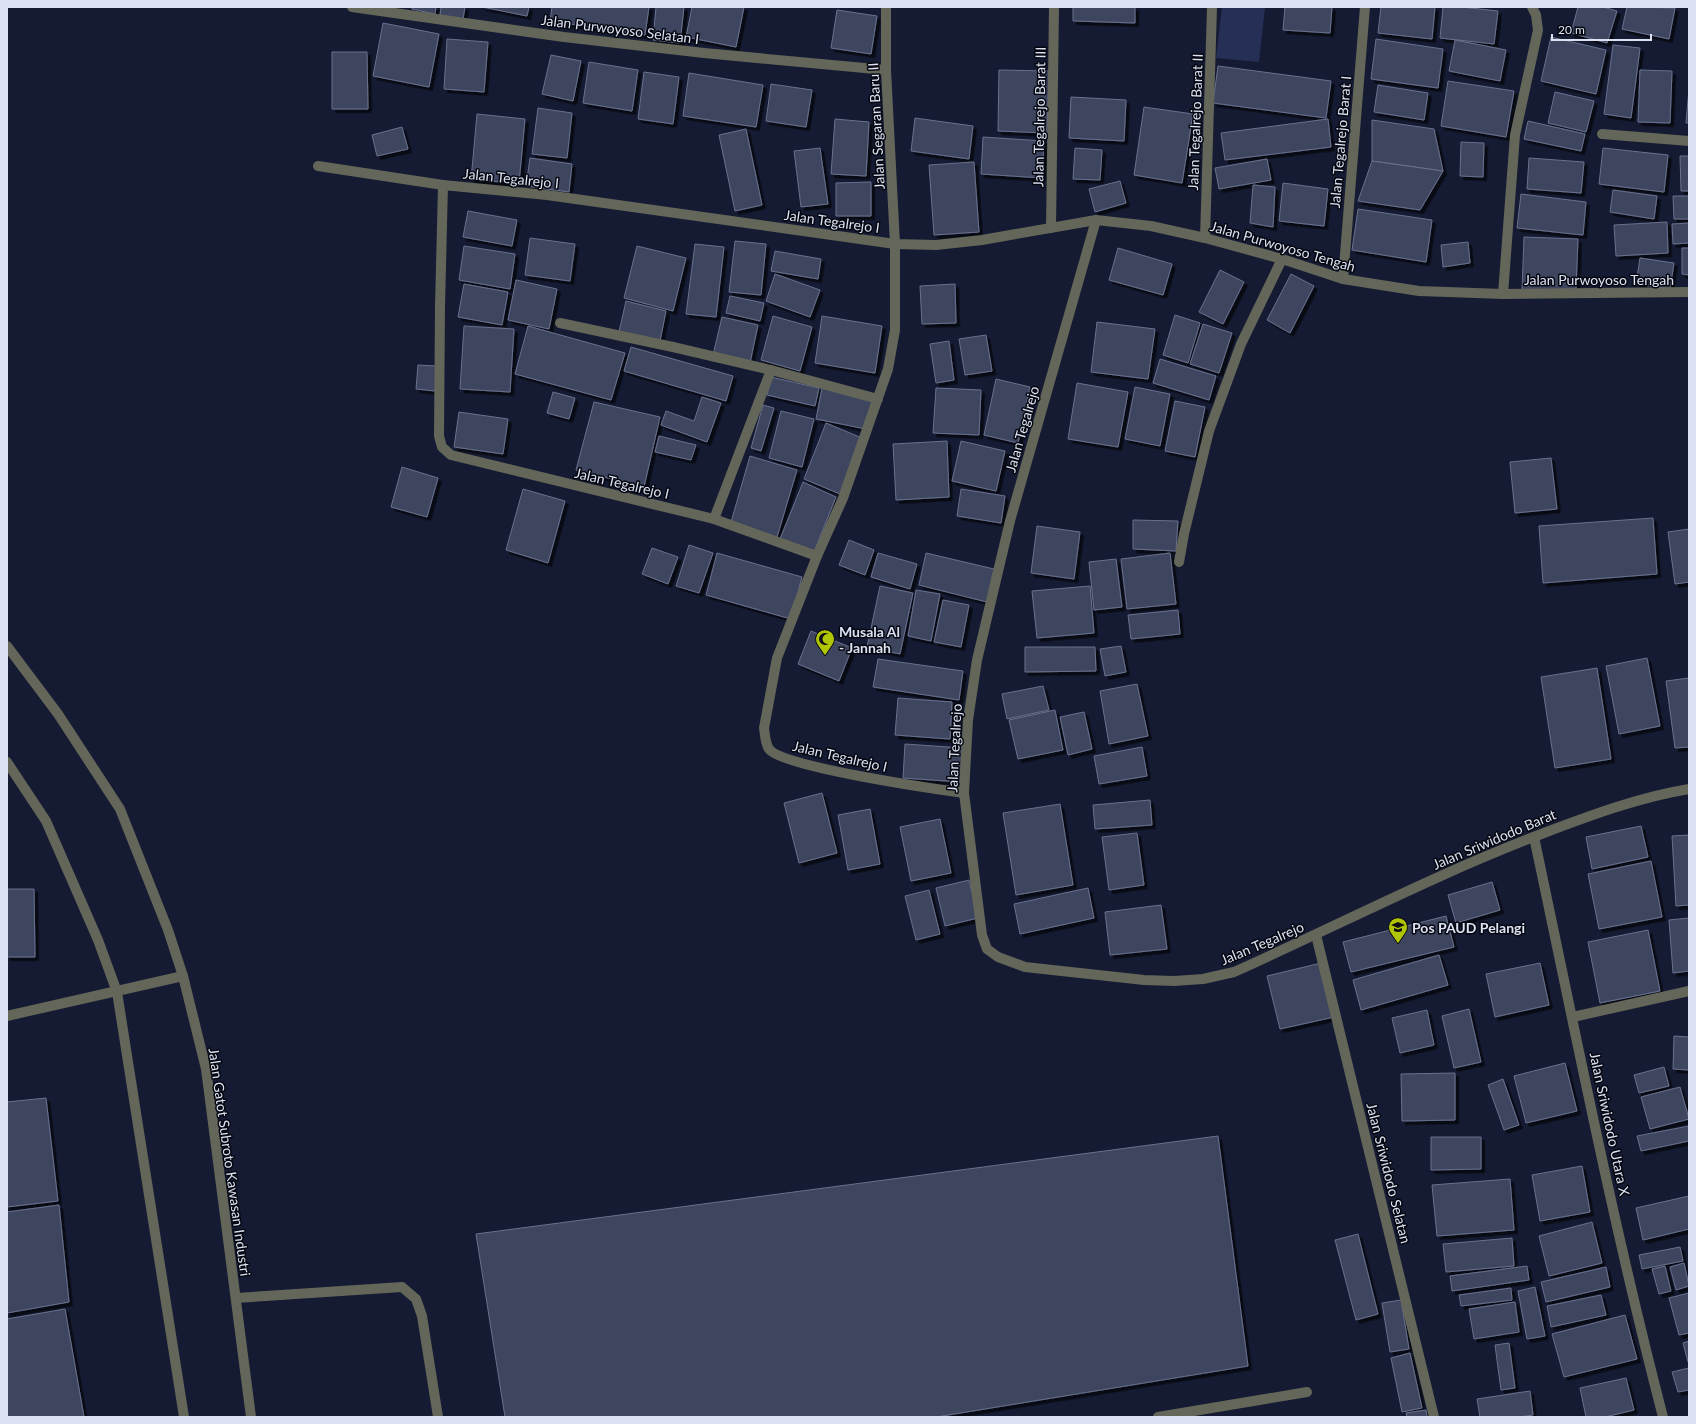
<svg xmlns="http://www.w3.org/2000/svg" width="1696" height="1424" font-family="Lato,sans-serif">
<defs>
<filter id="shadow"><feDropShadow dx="3.5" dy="3.5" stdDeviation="0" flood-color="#0009"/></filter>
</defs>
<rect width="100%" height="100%" fill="#151b32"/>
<path fill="#262f56" d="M1222 7H1265L1259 62 1216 58Z"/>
<g fill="#3e455f" stroke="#69718e" filter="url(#shadow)">
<path d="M412 7H436L435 14 412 9Z"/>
<path d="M441 7H465L463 19 440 15Z"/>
<path d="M482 7H529L527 16Z"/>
<path d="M552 7H649L645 35 550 21Z"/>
<path d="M656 7H684L680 43 653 40Z"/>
<path d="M692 7H744L736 47 686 37Z"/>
<path d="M1073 7H1135V23L1073 21Z"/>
<path d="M1285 7H1332L1330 33 1283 30Z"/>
<path d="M1381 7H1435L1432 39 1378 33Z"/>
<path d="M1443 7H1461L1498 11 1494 44 1440 38Z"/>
<path d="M1578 7H1603L1617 11 1607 43 1571 33Z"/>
<path d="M1627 7 1675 8 1669 39 1622 29Z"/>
<path d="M837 10 877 16 871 54 831 48Z"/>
<path d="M383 23 439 34 429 87 373 76Z"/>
<path d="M1551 37 1606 50 1596 94 1541 81Z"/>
<path d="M447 39 488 42 484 92 444 89Z"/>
<path d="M1376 39 1443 49 1438 88 1371 79Z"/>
<path d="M1455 40 1506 50 1500 81 1449 71Z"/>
<path d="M1613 45 1640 48 1631 118 1604 114Z"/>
<path d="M332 52H367L368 109H332Z"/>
<path d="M551 55 581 61 573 101 542 94Z"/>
<path d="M589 62 638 70 632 111 583 103Z"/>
<path d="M1218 66 1331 81 1326 118 1213 103Z"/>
<path d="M999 70 1049 71 1047 133 998 131Z"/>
<path d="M1640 70 1672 71 1670 123 1638 122Z"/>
<path d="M644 72 679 77 673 124 638 119Z"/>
<path d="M689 73 763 85 756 127 683 116Z"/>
<path d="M1448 81 1514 91 1506 137 1441 126Z"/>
<path d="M771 84 812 90 806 127 766 121Z"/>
<path d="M1378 85 1428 93 1424 120 1374 112Z"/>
<path d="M1689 89V123H1686Z"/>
<path d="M1555 92 1594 101 1586 132 1548 123Z"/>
<path d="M1071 97 1126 100 1124 141 1069 138Z"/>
<path d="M1144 107 1193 114 1182 183 1134 175Z"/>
<path d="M538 108 572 113 567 158 532 154Z"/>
<path d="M477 114 525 119 519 183 471 180Z"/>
<path d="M915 118 973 126 969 159 911 151Z"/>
<path d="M835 119 869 122 866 176 831 174Z"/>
<path d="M1328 119 1331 147 1225 160 1221 133Z"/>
<path d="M1372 120 1434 129 1443 171 1372 161Z"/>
<path d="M1528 121 1585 134 1581 151 1524 139Z"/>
<path d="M402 127 408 149 377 156 372 135Z"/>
<path d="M746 129 762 205 735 211 719 135Z"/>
<path d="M983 137 1044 141 1042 178 981 174Z"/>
<path d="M1461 142 1484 143 1483 177 1460 176Z"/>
<path d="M820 148 828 204 801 207 794 151Z"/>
<path d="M1075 148 1102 150 1100 180 1073 179Z"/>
<path d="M1603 148 1668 155 1664 192 1599 184Z"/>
<path d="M1680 156H1689V191H1681Z"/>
<path d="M530 158 572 164 569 192 526 186Z"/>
<path d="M1529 158 1584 162 1581 193 1527 189Z"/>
<path d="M1267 159 1271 180 1219 189 1215 168Z"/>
<path d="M1372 161 1443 171 1420 210 1358 201Z"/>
<path d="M974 162 979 232 934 235 929 165Z"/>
<path d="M1120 181 1126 203 1095 212 1089 189Z"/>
<path d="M871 182V216H836V183Z"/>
<path d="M1283 183 1328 189 1324 226 1279 221Z"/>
<path d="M1253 185 1275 187 1273 227 1250 223Z"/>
<path d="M1613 190 1657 196 1654 219 1610 212Z"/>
<path d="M1521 194 1586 202 1583 235 1517 228Z"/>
<path d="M1673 196H1689V219H1674Z"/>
<path d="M1358 209 1432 220 1426 262 1352 250Z"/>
<path d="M468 211 517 220 512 246 463 237Z"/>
<path d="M1667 222 1668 253 1616 256 1614 225Z"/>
<path d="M1689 223V243L1673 244 1672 224Z"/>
<path d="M1524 237 1578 239 1576 289 1522 290Z"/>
<path d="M530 238 575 244 570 281 525 275Z"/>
<path d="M735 241 766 244 761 295 729 292Z"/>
<path d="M1468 242 1470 263 1443 267 1441 245Z"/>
<path d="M695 244 724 247 716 317 686 314Z"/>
<path d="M464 246 515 254 510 289 459 280Z"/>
<path d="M637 246 686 258 673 311 624 298Z"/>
<path d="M1118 248 1172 264 1163 295 1109 280Z"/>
<path d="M1682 248H1689V275L1682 274Z"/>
<path d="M775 251 821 259 818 279 771 271Z"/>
<path d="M1640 258 1674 263 1670 289 1636 284Z"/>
<path d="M1220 270 1244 282 1223 324 1199 312Z"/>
<path d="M775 274 820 290 810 317 766 301Z"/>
<path d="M1291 274 1314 286 1290 333 1267 320Z"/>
<path d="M516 280 557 289 549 329 508 320Z"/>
<path d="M464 284 508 292 502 325 458 317Z"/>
<path d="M955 284 956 323 922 324 920 286Z"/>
<path d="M730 296 764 303 760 321 726 313Z"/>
<path d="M626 301 666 311 660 341 619 332Z"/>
<path d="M1175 315 1200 323 1188 363 1163 355Z"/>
<path d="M773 316 812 327 800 371 761 360Z"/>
<path d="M822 316 882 326 875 373 815 363Z"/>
<path d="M722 317 758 325 750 363 713 355Z"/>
<path d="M1097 322 1155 329 1148 379 1091 372Z"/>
<path d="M1203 324 1232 333 1219 373 1190 364Z"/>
<path d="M464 326 514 329 510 392 460 389Z"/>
<path d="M528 326 625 353 611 400 515 374Z"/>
<path d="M986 335 992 371 965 375 959 339Z"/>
<path d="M949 341 954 380 936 383 930 344Z"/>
<path d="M631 347 733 376 726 401 624 371Z"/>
<path d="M1160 359 1216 376 1209 400 1153 383Z"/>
<path d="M418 365 437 366 435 391 416 389Z"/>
<path d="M771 377 819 388 815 406 767 395Z"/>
<path d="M996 379 1030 387 1018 443 984 435Z"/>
<path d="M1077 383 1128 392 1118 447 1068 439Z"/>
<path d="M1135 387 1170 394 1160 446 1125 439Z"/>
<path d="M822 388 874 398 866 429 816 419Z"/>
<path d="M936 388 981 390 979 435 933 433Z"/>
<path d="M553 392 575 398 569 419 547 413Z"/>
<path d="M702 397 721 403 707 442 661 425 666 411 694 421Z"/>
<path d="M1175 401 1205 407 1195 457 1165 451Z"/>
<path d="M594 402 660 417 644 487 576 470Z"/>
<path d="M763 405 774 408 761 451 751 448Z"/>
<path d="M781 411 814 419 802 467 769 458Z"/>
<path d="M459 412 508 419 503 454 454 447Z"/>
<path d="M826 423 862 438 840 494 804 479Z"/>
<path d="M659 436 696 445 691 460 655 452Z"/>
<path d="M947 441 949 497 896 500 893 444Z"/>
<path d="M961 441 1005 451 996 491 952 481Z"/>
<path d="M750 456 797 470 777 537 731 522Z"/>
<path d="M1551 458 1557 509 1515 513 1510 462Z"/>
<path d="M402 467 438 478 427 517 391 507Z"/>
<path d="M803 482 836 497 814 552 780 539Z"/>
<path d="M523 489 565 501 548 563 506 550Z"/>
<path d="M961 489 1005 496 1001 523 957 516Z"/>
<path d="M1653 518 1657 574 1543 583 1539 526Z"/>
<path d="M1133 520 1178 521 1176 551 1133 549Z"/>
<path d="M1037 526 1080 532 1074 579 1031 573Z"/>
<path d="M1689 529V582L1675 584 1668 532Z"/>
<path d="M849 540 874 550 865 575 839 565Z"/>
<path d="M689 545 713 553 699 593 676 586Z"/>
<path d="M652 548 678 557 668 584 642 574Z"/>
<path d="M717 553 802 577 791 619 706 595Z"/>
<path d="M878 553 917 564 910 589 871 577Z"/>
<path d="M926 553 994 569 987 602 919 585Z"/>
<path d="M1170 553 1176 604 1127 609 1121 559Z"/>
<path d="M1116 559 1122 607 1094 610 1089 562Z"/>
<path d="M880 586 913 593 900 654 867 647Z"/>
<path d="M1090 586 1094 633 1037 638 1032 591Z"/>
<path d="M916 590 940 594 931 641 908 636Z"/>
<path d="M943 600 969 605 961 647 934 642Z"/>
<path d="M1178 610 1180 634 1131 639 1128 615Z"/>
<path d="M811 631 852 648 839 681 798 664Z"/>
<path d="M1121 646 1126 672 1105 676 1100 649Z"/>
<path d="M1025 647H1095L1096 671 1025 672Z"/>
<path d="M1647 658 1660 726 1619 734 1606 666Z"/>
<path d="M878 659 963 671 959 700 873 687Z"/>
<path d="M1597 668 1611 759 1555 768 1541 677Z"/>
<path d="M1689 678V747L1675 748 1666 681Z"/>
<path d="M1137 684 1148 736 1109 744 1100 691Z"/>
<path d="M1043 686 1049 710 1007 719 1002 694Z"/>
<path d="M898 698 952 702 950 739 895 735Z"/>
<path d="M1055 710 1063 750 1018 759 1009 720Z"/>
<path d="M1084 712 1092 749 1068 755 1060 717Z"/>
<path d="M905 744 963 748 960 782 903 778Z"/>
<path d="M1142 747 1147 776 1099 784 1094 756Z"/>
<path d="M822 793 837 853 799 863 784 803Z"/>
<path d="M1150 800 1152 825 1095 829 1093 805Z"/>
<path d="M1060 804 1073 885 1016 895 1003 813Z"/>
<path d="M870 809 880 864 848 870 838 815Z"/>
<path d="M940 819 951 873 911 881 900 827Z"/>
<path d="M1641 826 1648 857 1592 869 1586 837Z"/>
<path d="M1137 833 1144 885 1109 890 1102 837Z"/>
<path d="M1689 835V905L1676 906 1672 836Z"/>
<path d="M1651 861 1662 917 1599 929 1588 874Z"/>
<path d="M969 880 978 918 945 926 936 888Z"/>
<path d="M1492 882 1500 910 1456 923 1448 895Z"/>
<path d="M1088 888 1094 918 1020 934 1014 904Z"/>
<path d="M7 889H34L35 957H7Z"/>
<path d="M929 890 940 934 916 940 905 896Z"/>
<path d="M1161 905 1167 949 1110 955 1105 912Z"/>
<path d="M1446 916 1454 947 1351 972 1343 942Z"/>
<path d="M1689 918V971L1673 973 1669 920Z"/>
<path d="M1648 930 1660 991 1600 1003 1588 942Z"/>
<path d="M1439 955 1448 985 1361 1010 1353 980Z"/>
<path d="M1321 963 1334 1017 1280 1029 1267 976Z"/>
<path d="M1540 963 1549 1005 1495 1017 1486 974Z"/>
<path d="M1469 1009 1481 1062 1454 1068 1442 1016Z"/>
<path d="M1427 1010 1434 1045 1400 1053 1392 1018Z"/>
<path d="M1674 1036 1689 1037V1070L1673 1069Z"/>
<path d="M1565 1063 1577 1111 1526 1123 1514 1076Z"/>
<path d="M1664 1067 1669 1086 1639 1093 1634 1075Z"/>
<path d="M1455 1073V1120L1402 1121 1401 1074Z"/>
<path d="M1503 1079 1519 1125 1504 1130 1488 1085Z"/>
<path d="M1680 1087 1689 1119 1650 1129 1641 1097Z"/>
<path d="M46 1098 58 1201 7 1207V1102Z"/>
<path d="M1689 1126V1141L1641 1151 1637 1136Z"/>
<path d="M1218 1136 1248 1366 936 1417H505L476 1234Z"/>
<path d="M1431 1137H1481V1169L1431 1170Z"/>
<path d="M1582 1166 1590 1212 1540 1221 1532 1175Z"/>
<path d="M1510 1179 1514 1230 1437 1236 1432 1185Z"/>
<path d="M1689 1196V1229L1643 1240 1636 1208Z"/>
<path d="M59 1205 69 1302 7 1313V1212Z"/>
<path d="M1592 1222 1602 1263 1549 1276 1539 1236Z"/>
<path d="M1358 1234 1378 1314 1356 1320 1335 1240Z"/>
<path d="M1512 1238 1514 1266 1446 1272 1443 1244Z"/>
<path d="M1680 1247 1683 1261 1642 1269 1639 1255Z"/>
<path d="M1684 1263 1689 1286 1676 1290 1670 1267Z"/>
<path d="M1527 1266 1529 1280 1452 1291 1450 1276Z"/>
<path d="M1665 1266 1671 1291 1659 1294 1652 1269Z"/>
<path d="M1606 1267 1610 1287 1546 1302 1541 1282Z"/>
<path d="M1535 1287 1545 1336 1527 1339 1518 1291Z"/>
<path d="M1511 1288 1512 1300 1461 1306 1459 1295Z"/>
<path d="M1689 1293V1333L1679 1335 1669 1298Z"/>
<path d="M1601 1295 1606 1315 1551 1327 1547 1306Z"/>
<path d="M1401 1300 1409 1349 1390 1352 1382 1303Z"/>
<path d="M1515 1302 1519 1332 1474 1339 1469 1309Z"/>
<path d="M65 1309 84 1417H7V1319Z"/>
<path d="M1625 1315 1637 1359 1564 1377 1552 1334Z"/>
<path d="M1689 1341V1361L1688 1362 1683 1343Z"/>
<path d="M1509 1343 1515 1388 1501 1390 1495 1345Z"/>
<path d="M1410 1353 1422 1408 1402 1412 1391 1358Z"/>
<path d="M1689 1368V1390L1678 1392 1672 1372Z"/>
<path d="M1626 1378 1634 1410 1605 1417H1586L1580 1388Z"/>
<path d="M1530 1391 1533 1415 1519 1417H1480L1477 1399Z"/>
<path d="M1426 1410 1427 1417H1407L1406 1413Z"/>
</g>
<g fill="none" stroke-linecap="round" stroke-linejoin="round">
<g stroke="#636659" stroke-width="10">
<path d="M7 1016 183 976"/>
<path d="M236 1298 402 1287 416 1299 422 1316 438 1417"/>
<path d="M1158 1417 1307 1392"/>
</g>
<g stroke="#636659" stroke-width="10">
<path d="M352 7 564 37 704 53 886 70"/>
<path d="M886 7V70L895 244V330L888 369 843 498 817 556 777 658 764 728C765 734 765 743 769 749 782 767 935 789 964 793"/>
<path d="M1602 134 1689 141"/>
<path d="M318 166 443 185 547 195 895 244 936 245 982 240 1096 220 1151 226 1205 238 1282 259 1343 279 1419 291 1503 294 1689 292"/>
<path d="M443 185 440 306 439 436 442 447 451 455 714 519 817 556"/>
<path d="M1096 220 1010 521 977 660 968 720 964 793 982 935 987 949 998 957 1025 967 1144 980 1174 981 1203 979 1234 972C1337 926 1438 873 1544 833 1591 815 1640 797 1689 789"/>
<path d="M1051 228 1054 7"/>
<path d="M1205 238 1212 7"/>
<path d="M1343 279 1365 7"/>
<path d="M1503 294 1515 135 1538 30 1536 15 1532 7"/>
<path d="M560 323 673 347 771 370 878 399"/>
<path d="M714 519 771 370"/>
<path d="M1179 562 1184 534 1209 431 1241 344 1282 259"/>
<path d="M1534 837C1575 1030 1613 1225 1663 1417"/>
<path d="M1316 935 1434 1417"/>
<path d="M1573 1017 1689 991"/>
</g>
<g stroke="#636659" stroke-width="10">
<path d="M7 646 58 714 120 809 168 930 183 976 206 1069 251 1417"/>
<path d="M7 762 46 821 98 940 117 992 184 1417"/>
</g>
</g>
<defs>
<g id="mosque-pin" transform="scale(1)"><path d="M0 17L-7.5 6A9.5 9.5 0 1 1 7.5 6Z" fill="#b0c503" stroke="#050710"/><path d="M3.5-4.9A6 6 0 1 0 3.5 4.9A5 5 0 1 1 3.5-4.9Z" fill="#111"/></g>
<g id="school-pin" transform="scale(1)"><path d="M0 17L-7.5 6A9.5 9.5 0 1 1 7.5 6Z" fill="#b0c503" stroke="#050710"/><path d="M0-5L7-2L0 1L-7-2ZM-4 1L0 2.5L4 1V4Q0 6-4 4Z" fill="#111"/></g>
</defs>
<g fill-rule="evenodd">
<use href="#mosque-pin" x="825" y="639"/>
<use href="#school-pin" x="1398" y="927"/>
</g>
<g text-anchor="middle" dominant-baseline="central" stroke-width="3" stroke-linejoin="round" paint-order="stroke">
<g font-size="14" fill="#dde2f2" stroke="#050710">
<text transform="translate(620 29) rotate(7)">Jalan Purwoyoso Selatan I</text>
<text transform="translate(1039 117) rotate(-89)">Jalan Tegalrejo Barat III</text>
<text transform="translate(1195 122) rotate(-88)">Jalan Tegalrejo Barat II</text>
<text transform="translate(876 126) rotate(-93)">Jalan Segaran Baru II</text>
<text transform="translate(1340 142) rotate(-85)">Jalan Tegalrejo Barat I</text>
<text transform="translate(511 178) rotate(6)">Jalan Tegalrejo I</text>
<text transform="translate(832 221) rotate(8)">Jalan Tegalrejo I</text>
<text transform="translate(1283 246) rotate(16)">Jalan Purwoyoso Tengah</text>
<text x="1599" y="279">Jalan Purwoyoso Tengah</text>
<text transform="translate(1022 429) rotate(-74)">Jalan Tegalrejo</text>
<text transform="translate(622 483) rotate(13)">Jalan Tegalrejo I</text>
<text transform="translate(954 748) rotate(-87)">Jalan Tegalrejo</text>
<text transform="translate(840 756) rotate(13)">Jalan Tegalrejo I</text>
<text transform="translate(1494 839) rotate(-23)">Jalan Sriwidodo Barat</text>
<text transform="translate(1262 943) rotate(-23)">Jalan Tegalrejo</text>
<text transform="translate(1610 1124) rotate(78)">Jalan Sriwidodo Utara X</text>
<text transform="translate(230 1162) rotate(82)">Jalan Gatot Subroto Kawasan Industri</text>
<text transform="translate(1389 1173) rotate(76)">Jalan Sriwidodo Selatan</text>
</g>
<g font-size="14" font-weight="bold" fill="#dde2f2" stroke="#050710" text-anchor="start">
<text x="839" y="631">Musala Al<tspan x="839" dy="16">- Jannah</tspan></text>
<text x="1412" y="927">Pos PAUD Pelangi</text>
</g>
</g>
<rect width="1696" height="1424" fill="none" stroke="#dde2f2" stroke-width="16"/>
<path d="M1552 34v6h99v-6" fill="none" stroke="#dde2f2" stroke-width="2"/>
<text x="1558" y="34" font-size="12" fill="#dde2f2" stroke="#050710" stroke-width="3" paint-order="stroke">20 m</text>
</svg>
